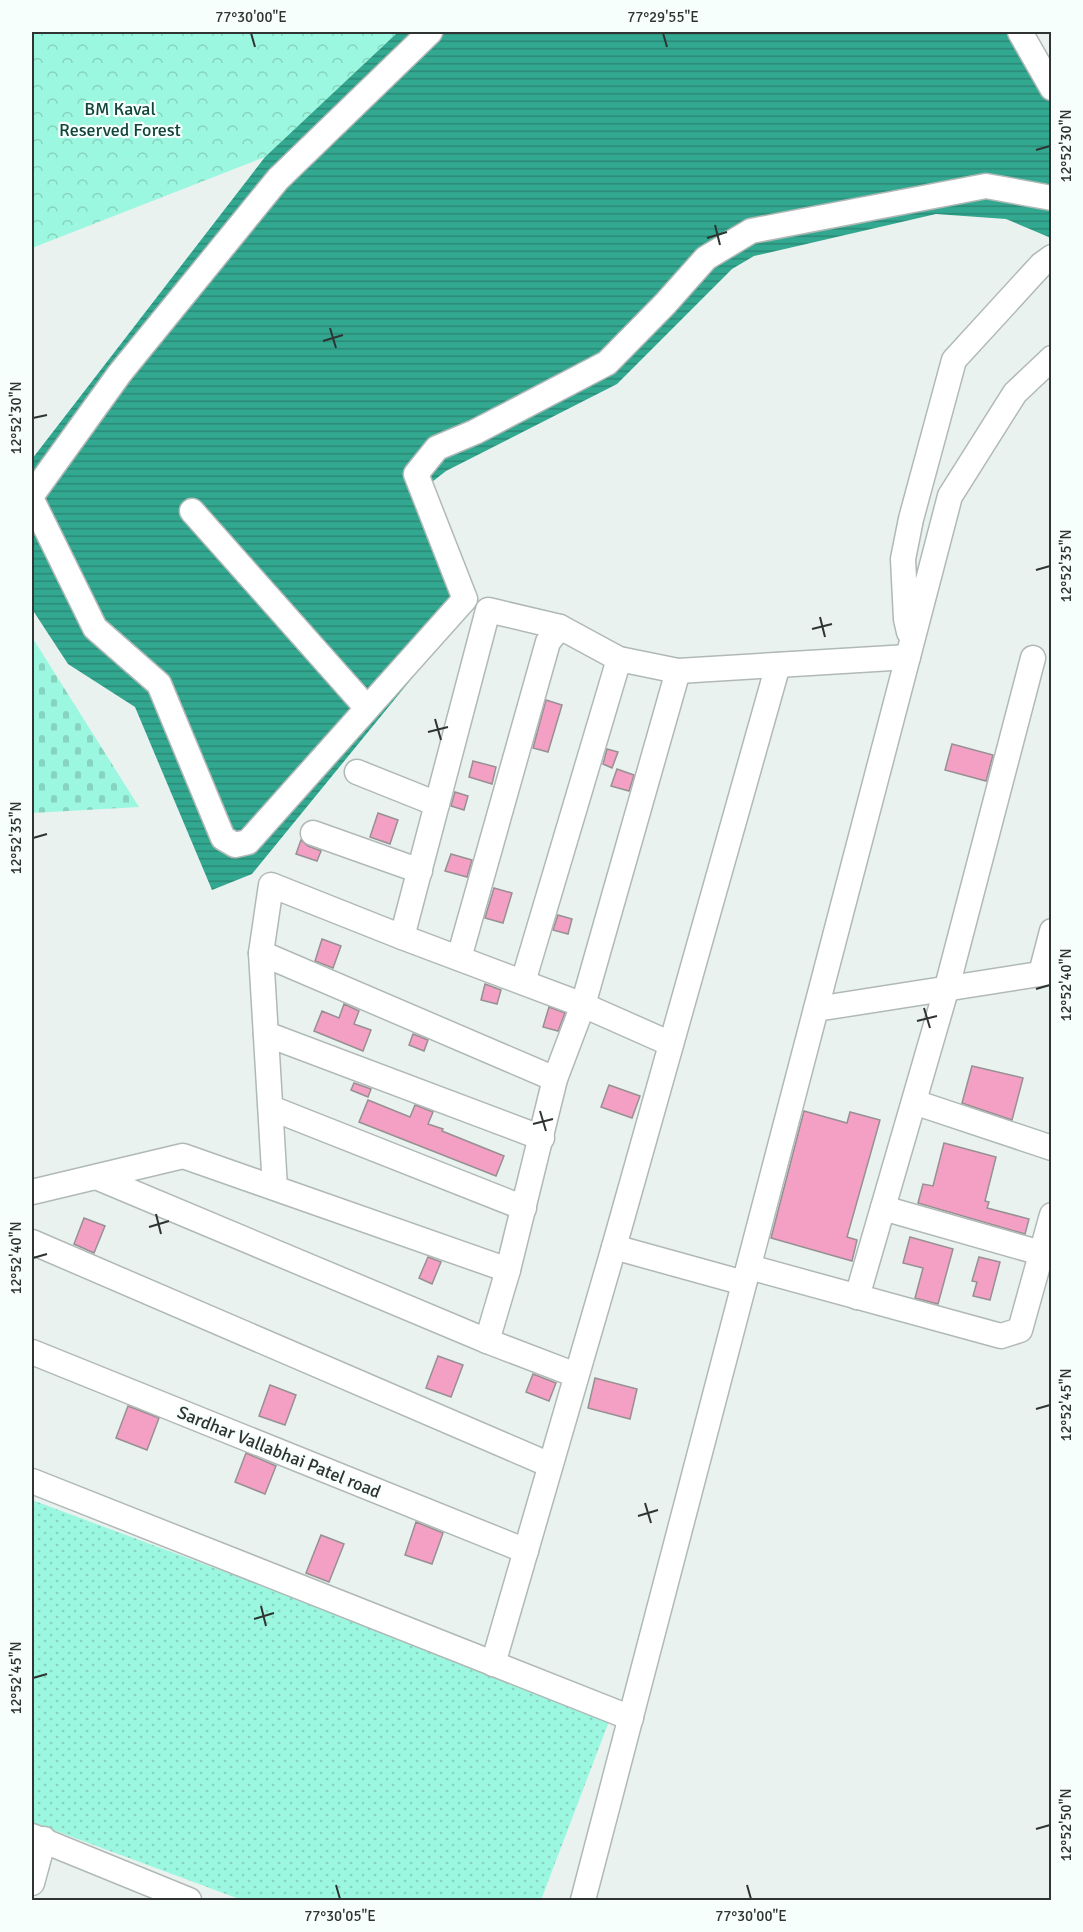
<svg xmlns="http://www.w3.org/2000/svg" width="1083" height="1932" font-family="Signika,sans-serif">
<defs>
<pattern id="grass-dots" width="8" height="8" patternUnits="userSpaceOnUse" patternTransform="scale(1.5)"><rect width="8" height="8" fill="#9bf7df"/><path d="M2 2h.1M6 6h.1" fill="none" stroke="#86d4c0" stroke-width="1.8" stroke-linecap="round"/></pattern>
<pattern id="forest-crowns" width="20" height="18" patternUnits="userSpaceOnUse" patternTransform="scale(1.5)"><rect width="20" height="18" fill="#9bf7df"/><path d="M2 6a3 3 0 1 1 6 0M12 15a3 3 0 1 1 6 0" fill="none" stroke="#86d4c0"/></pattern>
<pattern id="cemetery-stones" width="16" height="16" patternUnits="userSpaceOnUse" patternTransform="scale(1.5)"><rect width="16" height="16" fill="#9bf7df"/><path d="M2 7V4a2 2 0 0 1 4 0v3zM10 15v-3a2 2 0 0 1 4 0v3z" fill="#86d4c0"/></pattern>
<pattern id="water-rules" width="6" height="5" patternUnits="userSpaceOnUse" patternTransform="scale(1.5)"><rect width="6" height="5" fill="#32a890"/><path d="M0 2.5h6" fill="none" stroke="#2b8976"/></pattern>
</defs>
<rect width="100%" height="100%" fill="#e9f2ef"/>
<path fill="url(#grass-dots)" d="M32 1500 611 1716 541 1900H242L32 1822Z"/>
<path fill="url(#forest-crowns)" d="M32 32H398L265 157 32 248Z"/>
<path fill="url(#cemetery-stones)" d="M32 637 139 807 32 813Z"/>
<path fill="url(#water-rules)" d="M398 32H1035L1051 64V238L1006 219 936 214 754 256 732 269 617 384 446 471 423 489 475 601 252 874 212 890 135 707 68 664 32 609V459L265 157Z"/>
<g fill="#f4a0c4" stroke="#979092" stroke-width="1.5">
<path d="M546 700 562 705 548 752 533 748Z"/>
<path d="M952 744 993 755 986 781 945 770Z"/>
<path d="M607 749 618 752 612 768 603 764Z"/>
<path d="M473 761 496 767 492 784 469 777Z"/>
<path d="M617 769 634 775 629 791 611 786Z"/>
<path d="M455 792 468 796 464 810 451 806Z"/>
<path d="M378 813 398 820 390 844 370 837Z"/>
<path d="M301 840 308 846 321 851 317 861 296 854Z"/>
<path d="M451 854 472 860 467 877 445 871Z"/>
<path d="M494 888 512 893 503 923 485 918Z"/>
<path d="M558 915 572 919 568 934 553 930Z"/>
<path d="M322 939 341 946 333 968 315 961Z"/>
<path d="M485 984 501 990 497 1004 481 1000Z"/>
<path d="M344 1004 359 1011 354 1024 371 1030 363 1051 314 1031 322 1011 339 1018Z"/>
<path d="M549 1007 565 1013 558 1031 543 1027Z"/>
<path d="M413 1034 428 1040 424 1051 409 1045Z"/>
<path d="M972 1066 1023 1078 1012 1120 962 1103Z"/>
<path d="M354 1083 371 1089 368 1097 351 1090Z"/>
<path d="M609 1085 640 1096 632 1118 601 1107Z"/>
<path d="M368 1100 410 1117 415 1105 433 1112 428 1124 443 1129 442 1131 504 1156 496 1176 359 1122Z"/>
<path d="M804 1111 847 1123 850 1112 880 1120 847 1237 857 1240 852 1261 771 1238Z"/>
<path d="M944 1143 996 1157 985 1201 989 1202 987 1208 1029 1219 1025 1234 918 1203 923 1184 933 1186Z"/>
<path d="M84 1218 105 1226 94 1253 74 1244Z"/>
<path d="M910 1237 953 1249 938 1304 915 1298 923 1268 903 1263Z"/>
<path d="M428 1257 441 1262 432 1284 419 1278Z"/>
<path d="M979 1257 1000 1262 990 1300 973 1296 977 1282 972 1281Z"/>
<path d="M438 1356 463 1365 451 1397 426 1388Z"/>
<path d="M533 1374 556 1383 549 1401 526 1392Z"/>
<path d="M595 1378 637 1389 630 1419 588 1408Z"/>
<path d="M270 1385 296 1395 285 1425 259 1416Z"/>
<path d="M128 1406 159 1418 147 1450 116 1438Z"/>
<path d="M246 1453 276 1466 265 1494 235 1482Z"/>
<path d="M416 1522 443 1533 432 1564 405 1555Z"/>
<path d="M321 1535 344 1544 329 1582 306 1573Z"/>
</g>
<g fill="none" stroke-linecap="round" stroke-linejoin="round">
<g stroke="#b1b9b7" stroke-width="27">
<g id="minor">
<path d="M1020 32 1052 88"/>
<path d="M32 495 120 373 278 179 430 32"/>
<path d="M32 500 95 628 159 684 223 838 235 845 248 842 465 599 416 474 437 448 475 432 607 363 665 304 706 258 751 231 986 186 1052 198"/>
<path d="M192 511 367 708"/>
<path d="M909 632 906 619 903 559 911 519 954 360 1041 265 1052 257"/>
<path d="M357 772 437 804"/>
<path d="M313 833 420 871"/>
<path d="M402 937 488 610 560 627 619 659 678 671 908 657"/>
<path d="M261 953 555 1079 508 1270 487 1341"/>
<path d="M459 958 548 642 560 627"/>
<path d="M1041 973 1052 931"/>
<path d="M523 982 619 659"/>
<path d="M816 1009 1052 972"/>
<path d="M266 1034 542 1138"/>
<path d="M555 1079 583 1005 678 671"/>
<path d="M914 1102 1052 1148"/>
<path d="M271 1108 524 1208"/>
<path d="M96 1177 487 1341 576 1375"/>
<path d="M275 1188 261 953 271 885 402 937 583 1005 671 1044"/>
<path d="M32 1192 183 1156 508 1270"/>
<path d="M883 1208 1041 1253"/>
<path d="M32 1242 550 1465"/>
<path d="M614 1247 744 1283"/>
<path d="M749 1267 1001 1336 1020 1330 1052 1215"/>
<path d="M857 1297 947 987 1033 658"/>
<path d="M32 1352 526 1551"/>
<path d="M32 1481 631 1718"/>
<path d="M493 1664 614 1247 778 665"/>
<path d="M32 1836 189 1900"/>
<path d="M32 1883 44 1839"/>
<path d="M583 1900 950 496 1015 393 1052 358"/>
</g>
</g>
<use href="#minor" stroke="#fff" stroke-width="24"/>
</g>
<path fill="none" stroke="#2f3332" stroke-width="2" d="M251 33 255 47M663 33 667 47M1036 150 1050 146M715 225 720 245M707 238 727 232M330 328 336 348M323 341 343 335M33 418 47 415M1036 570 1050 566M820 617 825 637M812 629 832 624M435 719 441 740M428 732 448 727M33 838 47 834M1036 989 1050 985M924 1008 930 1028M917 1021 937 1016M540 1111 546 1131M533 1124 553 1119M156 1214 161 1234M149 1227 169 1221M33 1258 47 1254M1036 1409 1050 1405M645 1503 651 1523M638 1516 658 1510M261 1606 266 1626M254 1619 274 1613M33 1678 47 1674M1036 1829 1050 1825M336 1885 340 1899M747 1885 751 1899"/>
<g text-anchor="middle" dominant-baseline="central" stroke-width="4.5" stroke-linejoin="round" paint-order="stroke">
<g font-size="18" fill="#124439" stroke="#f6fffc">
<text x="120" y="109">BM Kaval<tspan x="120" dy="21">Reserved Forest</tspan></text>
</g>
<g font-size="18" fill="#2f3332" stroke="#f6fffc">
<text transform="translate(279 1452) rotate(22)">Sardhar Vallabhai Patel road</text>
</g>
</g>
<rect width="1083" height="1932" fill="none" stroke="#f6fffc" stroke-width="66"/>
<rect x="33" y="33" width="1017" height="1866" fill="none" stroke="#2f3332" stroke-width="2"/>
<g font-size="15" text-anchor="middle" fill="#2f3332">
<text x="251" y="22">77°30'00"E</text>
<text x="663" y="22">77°29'55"E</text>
<text transform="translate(1066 146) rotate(-90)" y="5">12°52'30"N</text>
<text transform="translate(16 418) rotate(-90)" y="5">12°52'30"N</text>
<text transform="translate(1066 566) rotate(-90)" y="5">12°52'35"N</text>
<text transform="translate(16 838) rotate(-90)" y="5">12°52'35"N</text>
<text transform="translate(1066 985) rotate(-90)" y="5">12°52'40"N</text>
<text transform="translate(16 1258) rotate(-90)" y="5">12°52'40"N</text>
<text transform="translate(1066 1405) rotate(-90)" y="5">12°52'45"N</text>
<text transform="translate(16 1678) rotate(-90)" y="5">12°52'45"N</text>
<text transform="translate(1066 1825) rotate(-90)" y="5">12°52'50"N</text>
<text x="340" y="1921">77°30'05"E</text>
<text x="751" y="1921">77°30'00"E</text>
</g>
</svg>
